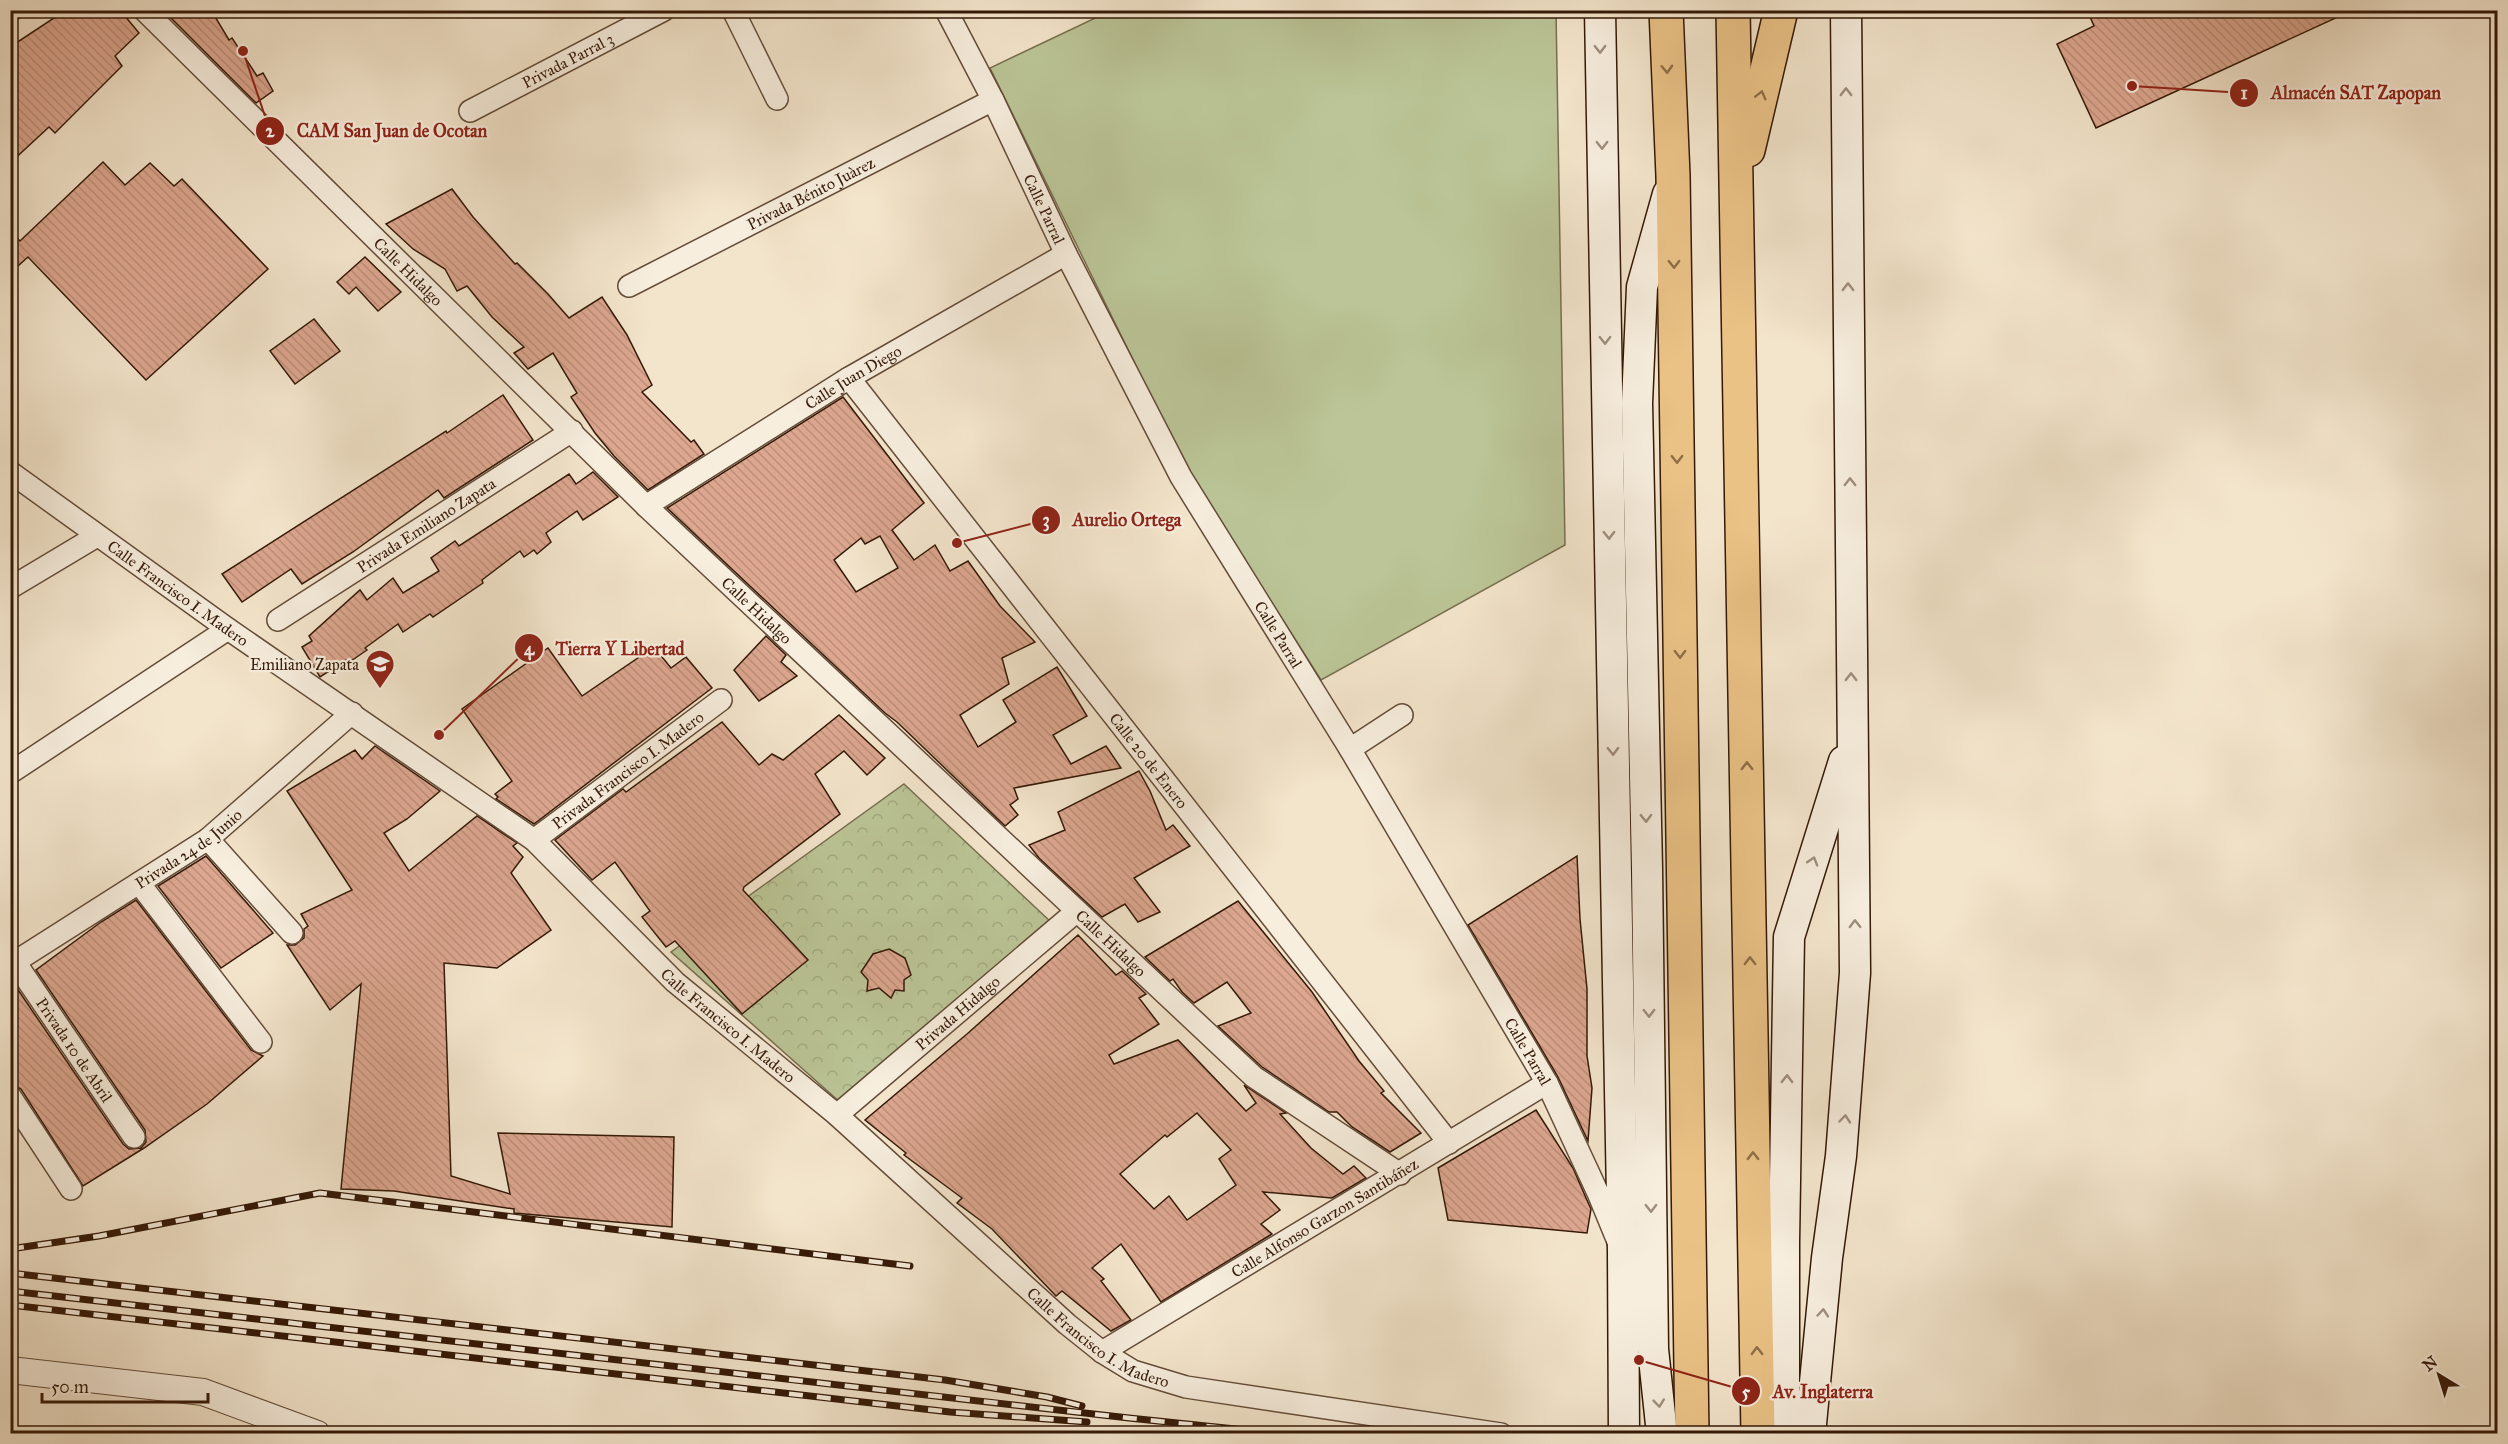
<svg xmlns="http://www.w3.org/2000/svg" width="2508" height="1444" font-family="'IM FELL Great Primer',serif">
<defs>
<pattern id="park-crowns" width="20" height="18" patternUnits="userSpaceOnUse" patternTransform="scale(1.5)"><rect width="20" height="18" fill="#bbc597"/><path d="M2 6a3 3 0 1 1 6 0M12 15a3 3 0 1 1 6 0" fill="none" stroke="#a1a981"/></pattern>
<pattern id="building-back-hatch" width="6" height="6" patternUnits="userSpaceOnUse" patternTransform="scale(1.5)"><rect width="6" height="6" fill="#dca68f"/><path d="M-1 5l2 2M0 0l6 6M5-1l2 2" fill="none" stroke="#bd8e7a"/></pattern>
</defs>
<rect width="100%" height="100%" fill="#f3e5cc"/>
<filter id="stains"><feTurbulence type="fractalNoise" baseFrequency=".00333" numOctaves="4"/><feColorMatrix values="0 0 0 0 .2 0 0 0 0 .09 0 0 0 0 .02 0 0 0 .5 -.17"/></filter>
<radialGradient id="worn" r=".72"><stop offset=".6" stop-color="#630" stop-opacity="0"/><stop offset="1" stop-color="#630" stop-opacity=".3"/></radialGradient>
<g fill="#bbc597" stroke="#786f4f" stroke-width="1.5">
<path d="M11 10H33V11L11 23Z"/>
<path d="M1110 11H1556L1565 545 1321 680 1186 468 990 68Z"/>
</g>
<path fill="url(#park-crowns)" stroke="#786f4f" stroke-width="1.5" d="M904 784 1052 923 841 1103 671 952Z"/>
<g fill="url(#building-back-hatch)" stroke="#341907" stroke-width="1.5" fill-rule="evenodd">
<path d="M66 10H120L139 33 115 56 122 66 55 133 49 127 10 163V47Z"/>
<path d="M163 10H211L229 40 232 38 257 76 263 73 273 91 256 103Z"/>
<path d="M2087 10H2353L2096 128 2057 44 2094 26Z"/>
<path d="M103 162 125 185 150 163 174 186 182 179 268 269 146 380 28 257 10 273V231L20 241Z"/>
<path d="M452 189 473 217 515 264 517 263 548 294 569 318 602 297 627 335 652 385 642 392 691 442 694 440 704 454 648 490 614 456 595 433 571 397 577 393 553 353 528 369 514 353 524 347 492 317 467 286 457 291 445 269 413 249 386 224Z"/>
<path d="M365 257 401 292 378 311 356 287 349 294 337 282Z"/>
<path d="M314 319 340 351 295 384 270 351Z"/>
<path d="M503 395 533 440 444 498 438 490 353 552 302 584 291 569 242 602 222 574 446 431 447 433Z"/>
<path d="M843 397 924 503 892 530 914 560 935 545 950 571 968 561 1000 606 1035 642 1002 658 1009 684 960 715 978 747 1016 722 1003 700 1057 667 1087 716 1053 735 1071 764 1106 746 1121 768 1014 788 1018 799 1010 805 1018 815 1005 826 897 722 885 713 667 508ZM880 536 898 568 856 592 834 560 861 538 865 544Z"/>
<path d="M593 472 618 497 583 520 577 511 546 533 551 542 537 554 534 550 524 557 520 551 482 580 483 583 433 617 430 614 403 632 398 624 365 648 367 650 348 663 346 660 320 677 302 647 312 641 309 636 360 590 367 600 393 578 403 593 439 571 431 558 455 541 459 546 569 474 576 484Z"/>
<path d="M766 636 786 655 781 662 797 676 759 701 734 670Z"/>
<path d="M654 647 671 668 686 657 712 688 534 824 496 799 498 797 495 794 512 781 462 709 548 648 582 696Z"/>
<path d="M839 715 885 758 867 775 844 751 815 774 840 814 744 887 743 890 808 960 742 1014 675 941 666 947 642 917 650 911 615 862 592 880 555 840 623 789 626 792 722 722 759 765 772 754 783 760Z"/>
<path d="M375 746 440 791 407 819 384 833 409 871 477 816 517 843 513 846 523 857 511 873 551 930 497 968 444 963 451 1176 510 1194 498 1133 674 1137 672 1227 514 1213V1209L394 1191 341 1189 361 984 330 1010 287 945H295L304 938V929L308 926 301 914 352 890 287 791 355 750 362 759Z"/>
<path d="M1139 771 1150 791 1166 830 1173 825 1190 846 1134 878 1160 912 1138 922 1125 904 1102 917 1039 858 1029 845 1065 830 1058 812Z"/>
<path d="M206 856 273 933 221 968 158 886Z"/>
<path d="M1577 856 1580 919 1587 989V1056L1592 1088 1588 1141 1558 1077 1468 925Z"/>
<path d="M136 900 251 1050 263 1056 207 1104 144 1148 83 1186 21 1089 10 1083V978L123 1144 129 1149 141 1148 146 1142 145 1130 36 970 101 922Z"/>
<path d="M1238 901 1312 992 1359 1061 1384 1091 1381 1093 1421 1133 1390 1152 1352 1127 1337 1112H1329L1262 1067 1218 1026 1251 1013 1227 982 1194 1003 1182 992 1173 979 1170 981 1145 957Z"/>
<path d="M1078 935 1116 975 1122 971 1146 994 1139 998 1159 1024 1109 1055 1114 1064 1178 1040 1246 1111 1256 1103 1244 1085 1286 1113 1280 1114 1311 1148 1343 1174 1354 1166 1366 1178 1332 1198 1263 1192 1280 1210 1261 1224 1272 1234 1161 1302 1121 1244 1092 1268 1104 1279 1101 1281 1131 1320 1111 1331 1062 1291 1056 1296 992 1229 957 1203 962 1198 904 1155 906 1153 865 1120 967 1034ZM1197 1113 1231 1150 1219 1159 1236 1185 1187 1220 1169 1196 1154 1209 1120 1174 1165 1135 1167 1137Z"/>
<path d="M889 949 905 958 911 975 904 980V991L895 990 891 998 879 988 867 991 868 980 861 972 873 954Z"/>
<path d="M1536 1110 1573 1168 1586 1198 1591 1209 1587 1233 1448 1220 1438 1168Z"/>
</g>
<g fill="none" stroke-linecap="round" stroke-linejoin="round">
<g stroke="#644c38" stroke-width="24">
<g id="minor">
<path id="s1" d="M144 10 646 506 1254 1077 1400 1174"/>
<path d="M733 10 777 99"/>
<path id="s2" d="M946 10 993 100 1066 254 1181 477 1350 749 1547 1083 1598 1193 1619 1244"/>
<path id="s3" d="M470 111 664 10"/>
<path id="s4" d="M629 286 993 100"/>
<path id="s5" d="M849 378 1449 1143"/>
<path id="s6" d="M10 472 228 629 534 840 675 982 837 1115 1067 1324 1102 1352 1133 1371 1186 1387 1501 1434"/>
<path id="s7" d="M646 506 849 378 1066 254"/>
<path d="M10 588 97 536"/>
<path id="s8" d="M278 620 572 431"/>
<path d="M1350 749 1402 715"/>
<path d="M10 773 228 629"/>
<path d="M208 839 292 933"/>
<path id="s9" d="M534 840 721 700"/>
<path d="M139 883 261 1042"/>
<path id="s10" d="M15 962 134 1137"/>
<path id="s11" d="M10 965 208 839 352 713"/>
<path d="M10 1096 71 1189"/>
<path id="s12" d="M837 1115 1077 911"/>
<path id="s13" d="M1102 1352 1547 1083"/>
</g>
</g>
<g stroke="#644c38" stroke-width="28">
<path id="tertiary" d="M10 1370 203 1392 317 1434"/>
</g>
<g stroke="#341907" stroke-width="33">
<g id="secondary">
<path d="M1600 10 1623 1252 1624 1434"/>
<path d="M1662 1434 1653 1349 1647 869 1637 403 1642 287 1668 194"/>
<path d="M1784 1434V1242L1789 937 1844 761"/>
<path d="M1810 1434 1827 1258 1841 1156 1855 973 1846 10"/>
</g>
</g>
<g stroke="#341907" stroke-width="36">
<g id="motorway">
<path d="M1666 10 1673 176 1692 1434"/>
<path d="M1733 10 1758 1434"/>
<path d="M1748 150 1781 10"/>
</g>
</g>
<use href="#minor" stroke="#f7eede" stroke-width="21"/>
<use href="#tertiary" stroke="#f7eede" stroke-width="26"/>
<use href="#secondary" stroke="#f7eede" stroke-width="30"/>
<use href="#motorway" stroke="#eac286" stroke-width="33"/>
<g stroke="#341907" stroke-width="7">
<g id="rail">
<path d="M10 1249 99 1236 320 1193 910 1266"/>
<path d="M10 1273 945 1380 1047 1397 1082 1406"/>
<path d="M10 1291 1129 1418 1284 1434"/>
<path d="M10 1305 950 1412 1087 1422"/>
</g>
</g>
<use href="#rail" stroke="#f7eede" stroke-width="4.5" stroke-dasharray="14" stroke-linecap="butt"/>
</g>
<defs><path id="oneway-chevron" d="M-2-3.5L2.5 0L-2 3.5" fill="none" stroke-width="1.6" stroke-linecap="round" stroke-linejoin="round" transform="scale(1.5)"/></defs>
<g stroke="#9f8e7d">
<use href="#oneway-chevron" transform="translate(1600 49) rotate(89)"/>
<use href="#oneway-chevron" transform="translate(1846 92) rotate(-90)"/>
<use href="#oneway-chevron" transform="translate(1602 145) rotate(89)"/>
<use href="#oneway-chevron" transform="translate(1848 287) rotate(-90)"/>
<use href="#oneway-chevron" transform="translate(1605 340) rotate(89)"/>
<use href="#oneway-chevron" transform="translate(1850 482) rotate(-90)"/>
<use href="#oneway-chevron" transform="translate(1609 535) rotate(89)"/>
<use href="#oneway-chevron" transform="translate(1851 677) rotate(-90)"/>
<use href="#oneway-chevron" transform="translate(1613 751) rotate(89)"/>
<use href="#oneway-chevron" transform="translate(1646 818) rotate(89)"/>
<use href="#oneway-chevron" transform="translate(1813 861) rotate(-73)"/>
<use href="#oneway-chevron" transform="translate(1855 924) rotate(-91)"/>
<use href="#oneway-chevron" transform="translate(1649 1013) rotate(89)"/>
<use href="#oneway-chevron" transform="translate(1787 1079) rotate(-89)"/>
<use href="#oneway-chevron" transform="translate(1845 1119) rotate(-85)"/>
<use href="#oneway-chevron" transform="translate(1651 1208) rotate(89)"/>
<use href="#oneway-chevron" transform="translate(1823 1313) rotate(-85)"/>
<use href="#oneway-chevron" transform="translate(1659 1403) rotate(84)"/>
</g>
<g stroke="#8f6e46">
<use href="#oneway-chevron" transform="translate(1667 69) rotate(88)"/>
<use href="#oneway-chevron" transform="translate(1761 95) rotate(-76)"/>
<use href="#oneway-chevron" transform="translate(1674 264) rotate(89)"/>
<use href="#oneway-chevron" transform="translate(1677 459) rotate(89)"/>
<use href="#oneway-chevron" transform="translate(1680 654) rotate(89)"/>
<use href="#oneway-chevron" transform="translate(1747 766) rotate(-91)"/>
<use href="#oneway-chevron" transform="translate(1750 961) rotate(-91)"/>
<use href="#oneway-chevron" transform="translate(1753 1156) rotate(-91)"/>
<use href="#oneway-chevron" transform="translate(1757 1351) rotate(-91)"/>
</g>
<defs>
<g id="school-pin" transform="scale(1.5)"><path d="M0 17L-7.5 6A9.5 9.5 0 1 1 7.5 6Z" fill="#8f2418" stroke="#f7eede"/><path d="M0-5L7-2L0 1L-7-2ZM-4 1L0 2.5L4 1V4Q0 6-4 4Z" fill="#fff"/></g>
</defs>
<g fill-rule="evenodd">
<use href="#school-pin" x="380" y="664"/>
</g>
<g text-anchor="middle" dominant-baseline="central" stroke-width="4.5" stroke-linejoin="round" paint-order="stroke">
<g font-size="16" fill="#341907" stroke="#f7eede">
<text stroke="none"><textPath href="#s3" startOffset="110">Privada Parral 3</textPath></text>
<text stroke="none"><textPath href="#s4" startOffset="204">Privada Bénito Juàrez</textPath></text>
<text stroke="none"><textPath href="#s2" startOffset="222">Calle Parral</textPath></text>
<text stroke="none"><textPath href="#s1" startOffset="372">Calle Hidalgo</textPath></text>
<text stroke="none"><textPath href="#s7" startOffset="244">Calle Juan Diego</textPath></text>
<text stroke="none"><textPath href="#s8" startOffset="176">Privada Emiliano Zapata</textPath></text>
<text stroke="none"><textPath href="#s6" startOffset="207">Calle Francisco I. Madero</textPath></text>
<text stroke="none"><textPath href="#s1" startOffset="858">Calle Hidalgo</textPath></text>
<text stroke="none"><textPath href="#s2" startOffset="708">Calle Parral</textPath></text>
<text stroke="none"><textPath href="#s5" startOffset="486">Calle 20 de Enero</textPath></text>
<text stroke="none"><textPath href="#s9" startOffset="117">Privada Francisco I. Madero</textPath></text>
<text stroke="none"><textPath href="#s11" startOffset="213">Privada 24 de Junio</textPath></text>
<text stroke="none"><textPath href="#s1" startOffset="1344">Calle Hidalgo</textPath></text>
<text stroke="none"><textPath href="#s12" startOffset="158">Privada Hidalgo</textPath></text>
<text stroke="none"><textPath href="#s6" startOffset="909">Calle Francisco I. Madero</textPath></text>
<text stroke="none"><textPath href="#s10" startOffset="106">Privada 10 de Abril</textPath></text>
<text stroke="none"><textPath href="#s2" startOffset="1194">Calle Parral</textPath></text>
<text stroke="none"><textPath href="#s13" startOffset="260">Calle Alfonso Garzon Santibáñez</textPath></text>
<text stroke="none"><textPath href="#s6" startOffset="1395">Calle Francisco I. Madero</textPath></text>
</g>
<g font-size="16" fill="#341907" stroke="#f7eede" text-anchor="end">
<text x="359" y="664">Emiliano Zapata</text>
</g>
</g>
<path fill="none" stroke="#8f2418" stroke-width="2" d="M2132 86L2244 93M243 51L270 131M957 543L1046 520M439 735L529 648M1639 1360L1746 1391"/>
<g fill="#8f2418" stroke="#f7eede" stroke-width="2">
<circle cx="2132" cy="86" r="6"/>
<circle cx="243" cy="51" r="6"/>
<circle cx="957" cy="543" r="6"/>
<circle cx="439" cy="735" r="6"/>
<circle cx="1639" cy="1360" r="6"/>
<circle cx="2244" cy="93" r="15"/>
<circle cx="270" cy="131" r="15"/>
<circle cx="1046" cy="520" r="15"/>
<circle cx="529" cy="648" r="15"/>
<circle cx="1746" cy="1391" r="15"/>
</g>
<g font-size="18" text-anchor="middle" font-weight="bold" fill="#fff">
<text x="2244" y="99">1</text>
<text x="270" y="137">2</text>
<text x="1046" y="526">3</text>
<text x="529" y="655">4</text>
<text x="1746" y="1398">5</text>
</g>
<g font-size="18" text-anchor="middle" font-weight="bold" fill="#8f2418" stroke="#f7eede" stroke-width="4.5" stroke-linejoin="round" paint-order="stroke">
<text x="2356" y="99">Almacén SAT Zapopan</text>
<text x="392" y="137">CAM San Juan de Ocotan</text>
<text x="1127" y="526">Aurelio Ortega</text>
<text x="620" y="655">Tierra Y Libertad</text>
<text x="1823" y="1398">Av. Inglaterra</text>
</g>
<rect width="2508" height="1444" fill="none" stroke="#f3e5cc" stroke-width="36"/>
<rect x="12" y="12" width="2484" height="1420" fill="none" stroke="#341907" stroke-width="3"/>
<rect x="18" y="18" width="2472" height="1408" fill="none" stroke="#341907" stroke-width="1.5"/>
<g transform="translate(2439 1375) rotate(322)" stroke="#f7eede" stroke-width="4.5" paint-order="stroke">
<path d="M0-4.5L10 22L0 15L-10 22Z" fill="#341907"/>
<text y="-9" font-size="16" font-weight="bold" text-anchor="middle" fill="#341907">N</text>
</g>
<path d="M42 1393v9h166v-9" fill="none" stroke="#341907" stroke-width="3"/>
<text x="51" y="1393" font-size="18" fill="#341907" stroke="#f7eede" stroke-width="4.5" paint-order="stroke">50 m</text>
<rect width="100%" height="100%" filter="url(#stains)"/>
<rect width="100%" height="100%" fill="url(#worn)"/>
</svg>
